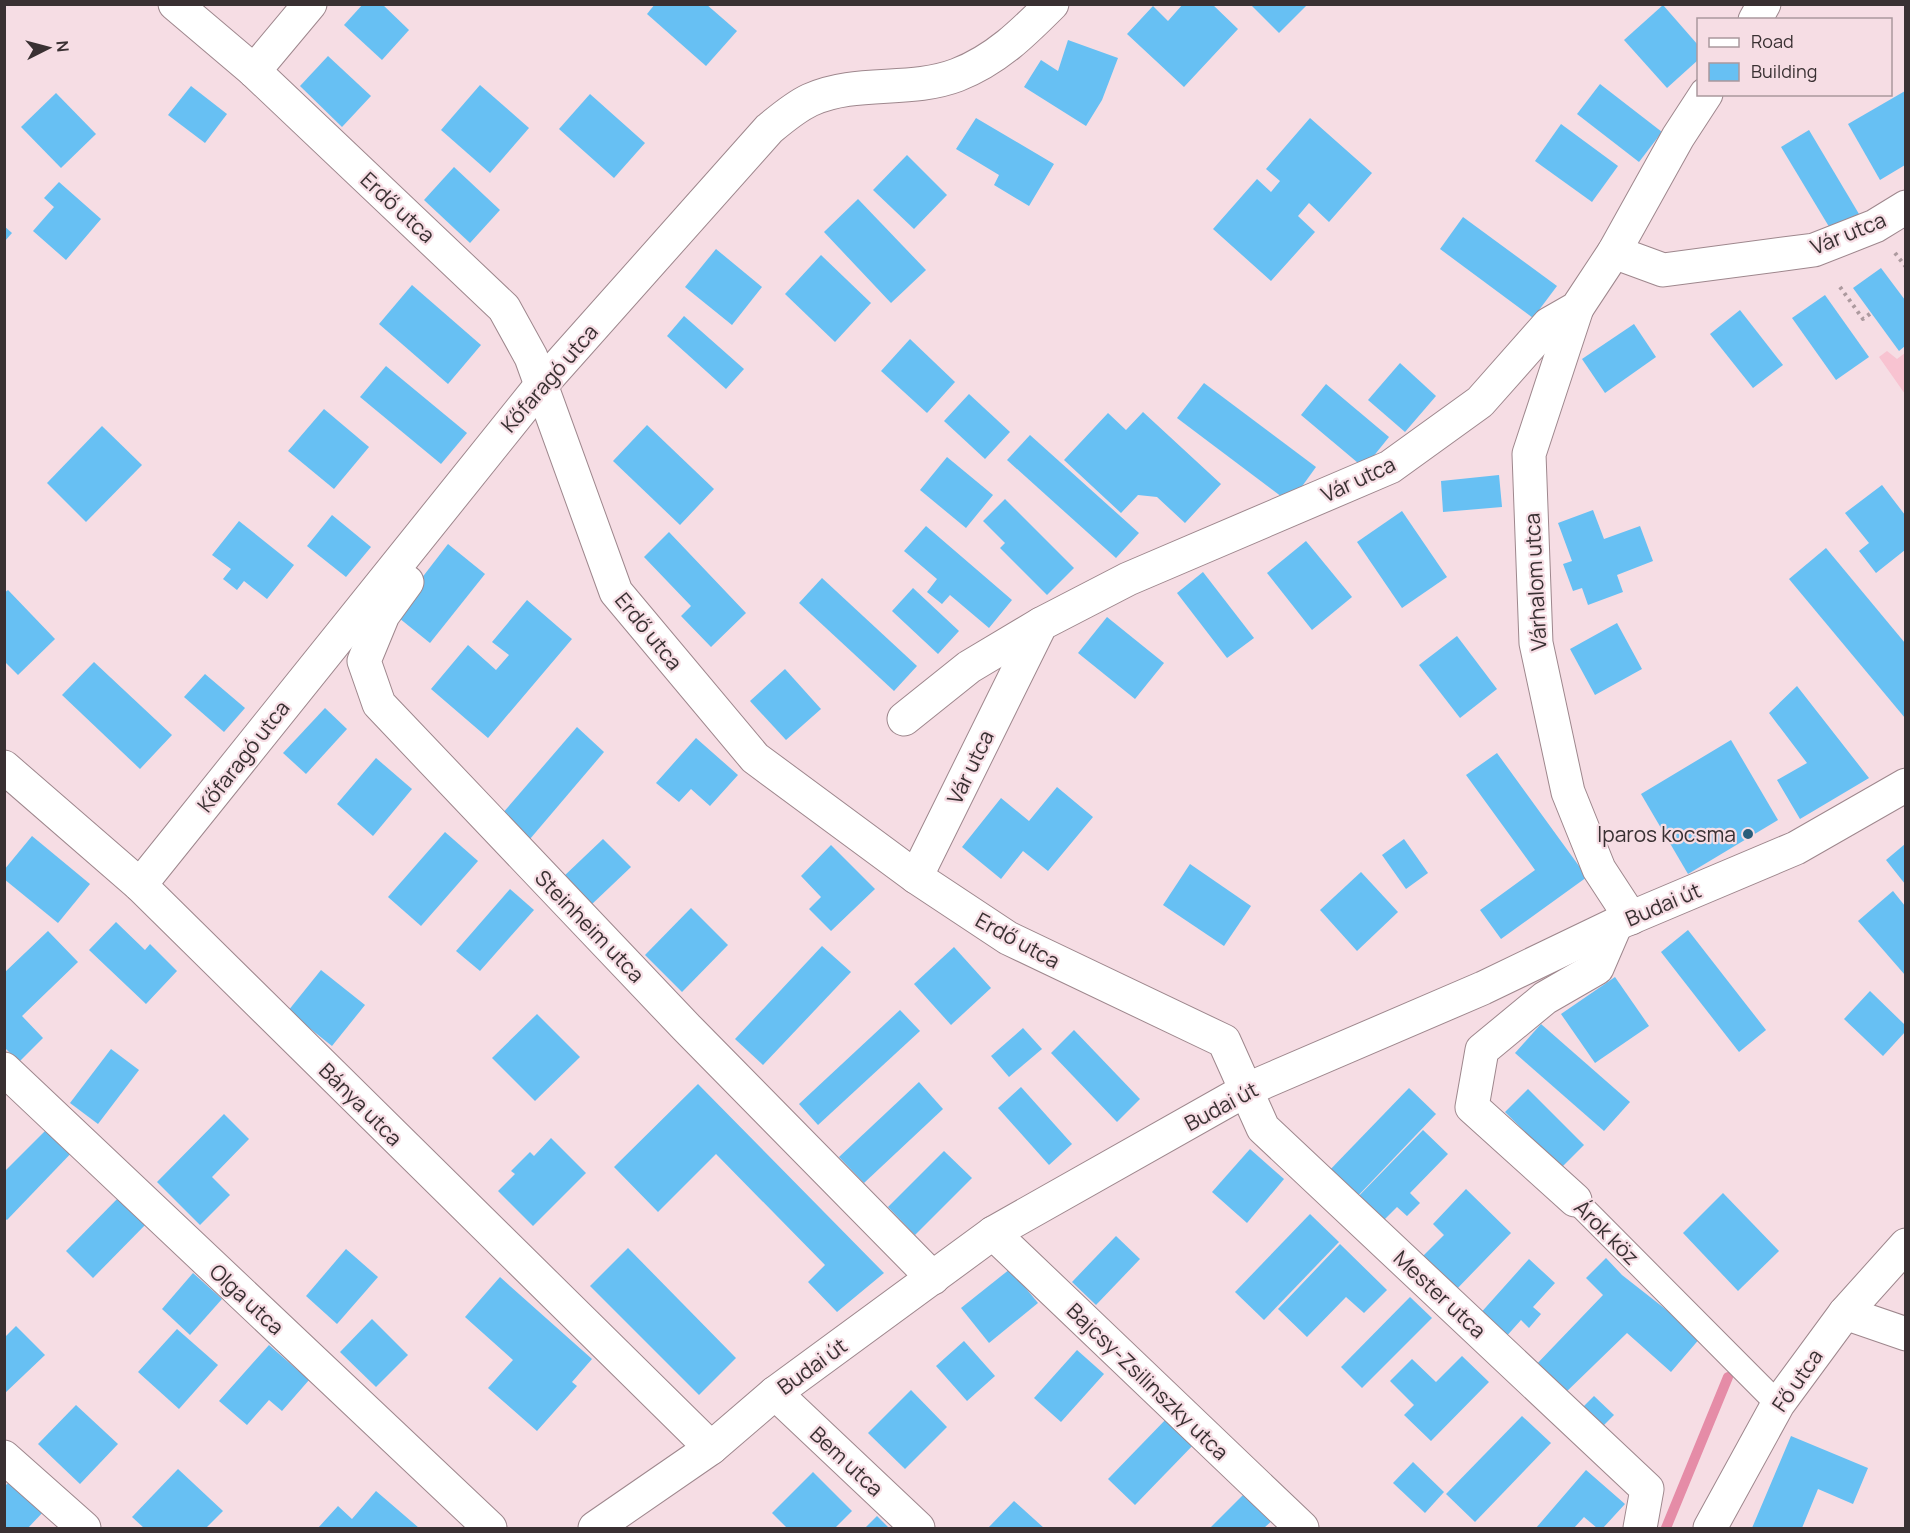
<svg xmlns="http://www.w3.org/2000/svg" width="1910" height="1533" font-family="Manrope,sans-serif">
<rect width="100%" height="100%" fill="#f6dde4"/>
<path fill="#f8c3d1" d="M1887 351 1897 359 1905 353V394L1879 357Z"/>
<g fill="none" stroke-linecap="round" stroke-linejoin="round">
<path stroke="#e58ca7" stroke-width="10" d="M1666 1528 1728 1377"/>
</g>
<g fill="#67c0f3">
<path d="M363 4H382L409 30 382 60 344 25Z"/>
<path d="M655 4H706L737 31 706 66 647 14Z"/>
<path d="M1183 4H1212L1238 29 1184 87 1127 34 1153 6 1168 21Z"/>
<path d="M1250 4H1308L1279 33Z"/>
<path d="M1663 5 1698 45V60L1667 88 1624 40Z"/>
<path d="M1068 40 1118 58 1102 100 1086 126 1024 87 1041 60 1058 71Z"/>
<path d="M328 56 371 96 342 127 300 86Z"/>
<path d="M1600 84 1662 132 1639 162 1577 114Z"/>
<path d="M480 85 529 128 490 173 441 130Z"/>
<path d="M191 86 227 114 205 143 168 115Z"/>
<path d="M1905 91V165L1880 180 1848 124Z"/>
<path d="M56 93 96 134 61 168 21 127Z"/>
<path d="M590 94 645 143 614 178 559 129Z"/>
<path d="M976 118 1054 164 1029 206 994 185 999 175 956 149Z"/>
<path d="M1310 118 1372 173 1329 222 1309 203 1298 216 1315 232 1271 281 1213 229 1257 179 1271 192 1280 181 1266 169Z"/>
<path d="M1561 124 1618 166 1592 202 1535 161Z"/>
<path d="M1809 130 1859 214 1831 230 1781 147Z"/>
<path d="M907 155 947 195 914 229 873 190Z"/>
<path d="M454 167 500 210 470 243 424 200Z"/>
<path d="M59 182 101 219 66 260 33 231 54 207 44 198Z"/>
<path d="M858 199 926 270 891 303 824 232Z"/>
<path d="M1463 217 1557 286 1533 318 1440 249Z"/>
<path d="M4 226 12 233 4 242Z"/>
<path d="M716 249 762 287 732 325 685 287Z"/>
<path d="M821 255 871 303 835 342 785 294Z"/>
<path d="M1881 268 1905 300V346L1899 351 1853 288Z"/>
<path d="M412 285 481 345 448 384 379 324Z"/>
<path d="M1825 295 1869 357 1836 380 1792 318Z"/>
<path d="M1740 310 1783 365 1753 388 1710 334Z"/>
<path d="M684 316 744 369 726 389 667 336Z"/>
<path d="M1634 324 1656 357 1605 393 1582 359Z"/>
<path d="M910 339 955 382 927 413 881 371Z"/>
<path d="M1400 363 1436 396 1405 432 1368 400Z"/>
<path d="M386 366 467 433 441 464 360 397Z"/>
<path d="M1204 383 1316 467 1290 503 1177 418Z"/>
<path d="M1326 384 1389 437 1364 468 1301 415Z"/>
<path d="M969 394 1010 432 985 459 944 421Z"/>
<path d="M324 409 369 447 334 489 288 451Z"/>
<path d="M1143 412 1221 484 1185 523 1157 497 1138 495 1121 513 1064 460 1108 413 1126 430Z"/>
<path d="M647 425 714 489 680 525 613 461Z"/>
<path d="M102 426 142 465 86 522 47 483Z"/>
<path d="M1030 435 1139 533 1116 558 1007 460Z"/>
<path d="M947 457 993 495 966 528 920 490Z"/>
<path d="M1499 475 1502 507 1443 512 1441 481Z"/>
<path d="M1882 485 1905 515V550L1876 573 1859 551 1869 543 1845 513Z"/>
<path d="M1005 499 1074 568 1047 595 1000 548 1005 543 983 521Z"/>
<path d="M1593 510 1604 539 1640 526 1653 561 1617 575 1623 592 1588 605 1582 588 1573 591 1563 564 1572 561 1558 523Z"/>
<path d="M1402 511 1447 577 1402 608 1357 542Z"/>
<path d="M332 515 371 547 346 577 307 546Z"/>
<path d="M239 521 294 565 267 599 244 581 237 590 223 579 231 569 212 555Z"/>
<path d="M926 526 1012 600 989 628 950 595 942 604 927 592 937 579 904 551Z"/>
<path d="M669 532 746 613 711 647 681 616 691 606 644 557Z"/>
<path d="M1306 541 1352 597 1312 630 1267 573Z"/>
<path d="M448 544 485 574 430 643 394 614Z"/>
<path d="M1826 548 1905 643V718L1789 579Z"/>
<path d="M1203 572 1254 638 1227 658 1177 593Z"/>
<path d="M822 578 917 666 894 691 799 603Z"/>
<path d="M913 588 959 631 938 654 892 611Z"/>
<path d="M8 590 55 639 18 675 4 661V593Z"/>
<path d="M527 600 572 639 488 738 431 689 468 645 496 670 509 655 492 642Z"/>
<path d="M1107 617 1164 663 1135 699 1078 653Z"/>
<path d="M1617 623 1642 669 1595 695 1570 649Z"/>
<path d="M1457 636 1497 689 1460 718 1419 665Z"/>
<path d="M94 662 172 735 140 769 62 695Z"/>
<path d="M785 669 821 709 786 740 750 701Z"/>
<path d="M205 674 245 708 224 732 184 697Z"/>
<path d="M1797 686 1869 778 1800 819 1777 780 1807 763 1769 713Z"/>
<path d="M325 708 347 729 306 774 283 753Z"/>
<path d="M577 727 604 752 530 839 502 814Z"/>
<path d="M696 738 738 775 710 806 691 789 679 802 656 783Z"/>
<path d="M1731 740 1778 820 1688 874 1641 794Z"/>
<path d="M1497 753 1587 877 1501 939 1480 910 1535 870 1466 775Z"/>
<path d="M376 758 412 789 373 836 337 804Z"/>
<path d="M1057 787 1093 817 1048 871 1023 851 1001 879 962 847 1001 798 1029 821Z"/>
<path d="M445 832 478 861 421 926 388 897Z"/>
<path d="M32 836 90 884 58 923 4 879V870Z"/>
<path d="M603 839 631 867 590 906 562 878Z"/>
<path d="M1404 839 1428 873 1406 889 1382 855Z"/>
<path d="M1905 844V884L1886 860Z"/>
<path d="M831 845 875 889 831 931 809 909 821 897 801 876Z"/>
<path d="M1190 864 1251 906 1224 946 1163 905Z"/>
<path d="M1361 872 1398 912 1357 951 1320 910Z"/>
<path d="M510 889 534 910 480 971 456 951Z"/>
<path d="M1893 891 1905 906V975L1858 921Z"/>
<path d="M691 908 728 945 682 992 645 955Z"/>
<path d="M116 922 145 950 150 944 177 971 146 1004 89 950Z"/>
<path d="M1688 930 1766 1030 1739 1052 1661 952Z"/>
<path d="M48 931 78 962 22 1016 43 1038 19 1062 4 1047V973Z"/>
<path d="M822 946 851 972 763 1065 735 1039Z"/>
<path d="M954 947 991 988 951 1025 914 984Z"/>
<path d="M321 970 365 1005 332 1046 288 1011Z"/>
<path d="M1615 977 1649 1026 1595 1063 1561 1014Z"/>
<path d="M1870 991 1905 1025V1032L1883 1056 1844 1019Z"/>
<path d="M900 1010 920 1031 818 1125 799 1104Z"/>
<path d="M537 1014 580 1057 535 1101 492 1058Z"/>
<path d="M1541 1024 1630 1102 1604 1131 1515 1053Z"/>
<path d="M1023 1028 1042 1049 1009 1077 991 1056Z"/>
<path d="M1074 1030 1140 1099 1117 1122 1051 1053Z"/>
<path d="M111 1049 139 1070 98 1124 70 1103Z"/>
<path d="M919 1082 943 1109 864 1183 839 1157Z"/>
<path d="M698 1084 884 1273 837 1312 808 1282 825 1265 716 1154 658 1212 614 1167Z"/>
<path d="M1021 1087 1072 1144 1049 1165 998 1108Z"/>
<path d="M1409 1088 1436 1114 1353 1201 1326 1174Z"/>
<path d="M1528 1089 1584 1145 1561 1168 1505 1112Z"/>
<path d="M224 1114 249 1139 212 1177 230 1195 200 1225 157 1182Z"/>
<path d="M53 1123 77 1147 7 1220 4 1218V1172Z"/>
<path d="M1423 1130 1448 1154 1410 1193 1420 1203 1407 1216 1397 1207 1378 1226 1353 1202Z"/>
<path d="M551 1138 586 1173 533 1226 498 1191 515 1174 511 1171 530 1152 534 1156Z"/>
<path d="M1250 1149 1284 1179 1247 1223 1212 1192Z"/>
<path d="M944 1151 972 1178 915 1235 888 1207Z"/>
<path d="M1466 1189 1511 1233 1452 1294 1418 1261 1444 1235 1433 1224Z"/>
<path d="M123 1193 150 1220 93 1278 66 1251Z"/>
<path d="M1723 1193 1779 1251 1738 1291 1683 1233Z"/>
<path d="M1310 1214 1339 1242 1264 1320 1235 1292Z"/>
<path d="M1116 1236 1140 1259 1096 1305 1072 1282Z"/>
<path d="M1340 1244 1387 1290 1364 1313 1346 1297 1307 1337 1278 1309Z"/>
<path d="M628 1248 736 1358 699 1395 590 1286Z"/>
<path d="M346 1249 378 1277 337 1324 306 1296Z"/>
<path d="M1606 1258 1622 1275 1701 1337 1671 1372 1627 1333 1561 1397 1532 1369 1603 1295 1586 1278Z"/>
<path d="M1529 1259 1555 1283 1533 1307 1541 1314 1529 1328 1521 1320 1504 1339 1478 1316Z"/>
<path d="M1010 1269 1038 1303 989 1343 961 1308Z"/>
<path d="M193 1273 222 1299 190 1335 162 1309Z"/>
<path d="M500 1277 592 1359 572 1382 577 1386 537 1431 488 1388 513 1360 465 1317Z"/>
<path d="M1410 1297 1432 1318 1362 1388 1341 1367Z"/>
<path d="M372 1319 408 1355 376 1387 340 1352Z"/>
<path d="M16 1326 45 1355 4 1394V1338Z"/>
<path d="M177 1329 218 1365 179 1409 138 1372Z"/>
<path d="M964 1341 995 1376 967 1401 936 1366Z"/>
<path d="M269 1345 309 1380 282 1411 269 1400 247 1425 219 1401Z"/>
<path d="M1077 1350 1104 1374 1061 1422 1034 1398Z"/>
<path d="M1462 1356 1489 1382 1431 1441 1404 1415 1414 1405 1390 1381 1412 1359 1436 1382Z"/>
<path d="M911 1390 947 1427 905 1469 868 1433Z"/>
<path d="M1594 1396 1614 1415 1599 1430 1579 1411Z"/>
<path d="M76 1405 118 1444 80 1484 38 1444Z"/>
<path d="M1171 1414 1198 1440 1135 1505 1108 1479Z"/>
<path d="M1522 1416 1551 1443 1475 1522 1446 1494Z"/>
<path d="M1791 1436 1868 1468 1853 1504 1818 1489 1802 1528H1752Z"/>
<path d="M1413 1462 1444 1492 1425 1513 1393 1483Z"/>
<path d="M178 1469 223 1511 206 1528H144L132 1517Z"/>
<path d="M1586 1470 1625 1504 1603 1528H1597L1584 1517 1574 1528H1536Z"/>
<path d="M813 1472 852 1511 835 1528H787L772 1513Z"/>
<path d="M11 1480 44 1511 28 1528H4V1487Z"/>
<path d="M376 1491 419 1528H318L338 1506 352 1519Z"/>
<path d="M1247 1491 1275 1518 1264 1528H1210Z"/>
<path d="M1014 1501 1044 1528H988Z"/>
<path d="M877 1516 889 1528H865Z"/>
</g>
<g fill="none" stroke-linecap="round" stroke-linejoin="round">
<g stroke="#9e878d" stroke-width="26">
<path id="pedestrian" d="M1575 1200 1778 1404"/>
</g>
<g stroke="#9e878d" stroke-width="35">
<g id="minor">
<path d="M175 4 254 71 504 308 531 357 616 592 755 758 916 877 1008 938 1224 1041 1263 1128 1647 1489 1640 1528"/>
<path d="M1755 20 1764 4"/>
<path d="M254 71 310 4"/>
<path d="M1614 252 1663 270 1814 250 1875 226 1906 207"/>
<path d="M1577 308 1529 454 1536 643 1568 792 1599 869 1631 918"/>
<path d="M407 582 383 615 364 661 379 704 687 1028 933 1278"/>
<path d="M904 719 969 667 1041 624"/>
<path d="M4 767 140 885 711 1448"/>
<path d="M916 877 1041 624 1128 579 1390 467 1480 402 1549 324 1577 308 1614 252 1678 137 1706 94"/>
<path d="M140 885 542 384 769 129C781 119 795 107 810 100 856 79 910 93 957 75 996 60 1023 33 1052 4"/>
<path d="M4 1069 490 1528"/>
<path d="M1575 1200 1472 1107 1482 1050 1545 998 1597 968 1616 924"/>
<path d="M993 1233 1302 1528"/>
<path d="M1845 1313 1906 1334"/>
<path d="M775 1393 918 1528"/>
<path d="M4 1457 84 1528"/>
</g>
</g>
<g stroke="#9e878d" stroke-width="35">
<g id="tertiary">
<path d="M595 1528 711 1448 775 1393 993 1233 1248 1089 1483 988 1616 924 1796 848 1906 785"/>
<path d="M1710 1528 1778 1404 1845 1313 1906 1245"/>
</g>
</g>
<g stroke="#ad9a9f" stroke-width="4" stroke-dasharray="3 4.5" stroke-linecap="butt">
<path d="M1895 253 1906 267"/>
<path d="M1840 287 1863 319 1871 313"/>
</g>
<use href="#pedestrian" stroke="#fff" stroke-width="24"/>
<use href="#minor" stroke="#fff" stroke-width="33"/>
<use href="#tertiary" stroke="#fff" stroke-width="33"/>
</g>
<circle fill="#2a5d7a" stroke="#f6dde4" stroke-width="2" cx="1748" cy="834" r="6"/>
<g text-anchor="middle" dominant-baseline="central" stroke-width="4.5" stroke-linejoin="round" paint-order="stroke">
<g font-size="21" fill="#393032" stroke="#f6dde4">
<text transform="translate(398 207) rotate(43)">Erdő utca</text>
<text transform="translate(1848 233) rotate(-22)">Vár utca</text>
<text transform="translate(549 378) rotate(-49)">Kőfaragó utca</text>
<text transform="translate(1358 479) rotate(-25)">Vár utca</text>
<text transform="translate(1535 582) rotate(-93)">Várhalom utca</text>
<text transform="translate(649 631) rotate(51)">Erdő utca</text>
<text transform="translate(243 756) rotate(-52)">Kőfaragó utca</text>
<text transform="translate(970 767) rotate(-64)">Vár utca</text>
<text transform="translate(1663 904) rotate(-23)">Budai út</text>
<text transform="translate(590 926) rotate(46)">Steinheim utca</text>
<text transform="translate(1018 940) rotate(29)">Erdő utca</text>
<text transform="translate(361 1104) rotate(45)">Bánya utca</text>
<text transform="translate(1221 1106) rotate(-28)">Budai út</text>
<text transform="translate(1607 1232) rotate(45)">Árok köz</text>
<text transform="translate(1440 1294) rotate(43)">Mester utca</text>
<text transform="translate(247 1299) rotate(43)">Olga utca</text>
<text transform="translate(812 1366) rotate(-36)">Budai út</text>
<text transform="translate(1797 1380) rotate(-55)">Fő utca</text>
<text transform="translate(1148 1381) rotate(44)">Bajcsy-Zsilinszky utca</text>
<text transform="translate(847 1461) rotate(43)">Bem utca</text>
</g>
<g font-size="21" fill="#393032" stroke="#f6dde4" text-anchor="end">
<text x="1736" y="834">Iparos kocsma</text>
</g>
</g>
<rect width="1910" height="1533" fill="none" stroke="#393032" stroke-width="12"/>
<rect x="1697" y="18" width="195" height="78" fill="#f6dde4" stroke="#aa989d" stroke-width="1.5"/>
<rect x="1709" y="38" width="30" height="9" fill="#ffffff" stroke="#aa989d" stroke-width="1.5"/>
<text x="1751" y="48" font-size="18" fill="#393032">Road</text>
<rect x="1709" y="63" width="30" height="18" fill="#67c0f3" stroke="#aa989d" stroke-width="1.5"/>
<text x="1751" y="78" font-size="18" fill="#393032">Building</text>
<g transform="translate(48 48) rotate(84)" stroke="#f6dde4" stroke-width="4.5" paint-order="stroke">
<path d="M0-4.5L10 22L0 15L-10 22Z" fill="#393032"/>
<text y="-9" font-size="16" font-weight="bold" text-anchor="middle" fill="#393032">N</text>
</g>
</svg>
